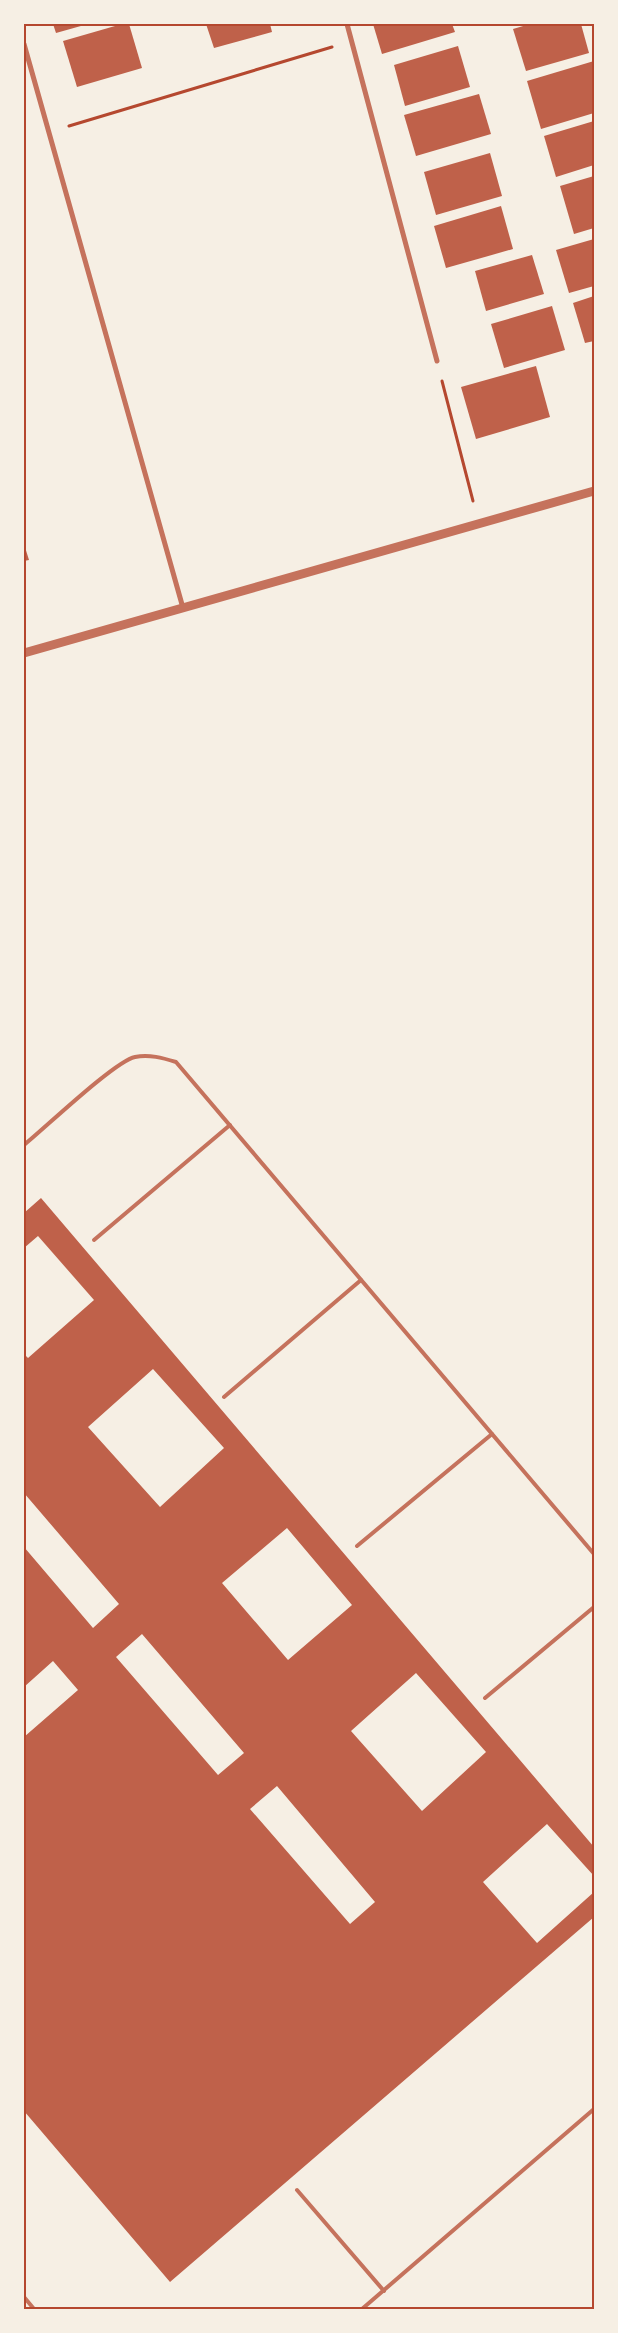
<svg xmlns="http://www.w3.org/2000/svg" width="618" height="2333" font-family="'PT Serif',serif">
<rect width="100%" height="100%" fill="#f6efe4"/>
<g fill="#bf614a" fill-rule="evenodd">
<path d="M53 24H88L56 33Z"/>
<path d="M122 24H129L142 68 77 87 63 41Z"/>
<path d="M206 24H270L272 32 214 48Z"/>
<path d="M373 24H452L455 32 382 54Z"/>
<path d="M530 24H581L589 53 526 71 513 29Z"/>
<path d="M458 46 470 87 405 106 394 65Z"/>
<path d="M594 61V113L541 129 527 81Z"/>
<path d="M479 94 491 134 416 156 404 115Z"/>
<path d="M594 121V165L556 177 544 136Z"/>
<path d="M490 153 502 196 436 215 424 172Z"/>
<path d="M594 176V228L574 234 560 186Z"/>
<path d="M501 206 513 249 446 268 434 226Z"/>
<path d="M594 239V286L569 293 556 250Z"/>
<path d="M532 255 544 294 486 311 475 271Z"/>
<path d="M594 296V341L585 343 573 303Z"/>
<path d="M552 306 565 350 504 368 491 324Z"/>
<path d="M536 366 550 417 476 439 461 387Z"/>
<path d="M24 544 29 560 24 561Z"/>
<path d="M41 1198 594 1847V1876L547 1824 483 1882 537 1943 594 1892V1917L170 2282 24 2111V1737L78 1690 53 1661 24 1687V1547L93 1628 119 1604 24 1493V1354L28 1358 94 1300 38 1236 24 1248V1213ZM153 1369 224 1448 160 1507 88 1427ZM287 1528 352 1605 288 1660 222 1583ZM142 1634 244 1753 218 1775 116 1657ZM416 1673 486 1752 422 1811 351 1731ZM277 1786 375 1902 350 1924 250 1809Z"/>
</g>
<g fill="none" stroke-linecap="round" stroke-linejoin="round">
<g stroke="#b5482f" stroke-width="3">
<path d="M69 126 332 47"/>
<path d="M442 381 473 501"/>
</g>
<g stroke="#c5725c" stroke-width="4">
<path d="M24 1145C44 1129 115 1061 135 1057 149 1054 163 1058 176 1062L594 1554"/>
<path d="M94 1240 230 1125"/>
<path d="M224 1397 361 1280"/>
<path d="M357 1546 492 1434"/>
<path d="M485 1698 594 1607"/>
<path d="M297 2190 384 2291"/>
<path d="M24 2297 34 2309"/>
<path d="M362 2309 594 2109"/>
</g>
<g stroke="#c5725c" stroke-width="5">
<path d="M347 24 437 361"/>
<path d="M24 44 183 608"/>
</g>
<path stroke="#c5725c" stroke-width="9" d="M24 653 594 491"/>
</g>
<rect width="618" height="2333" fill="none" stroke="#f6efe4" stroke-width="50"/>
<rect x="25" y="25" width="568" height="2283" fill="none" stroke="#b5482f" stroke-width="2"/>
</svg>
